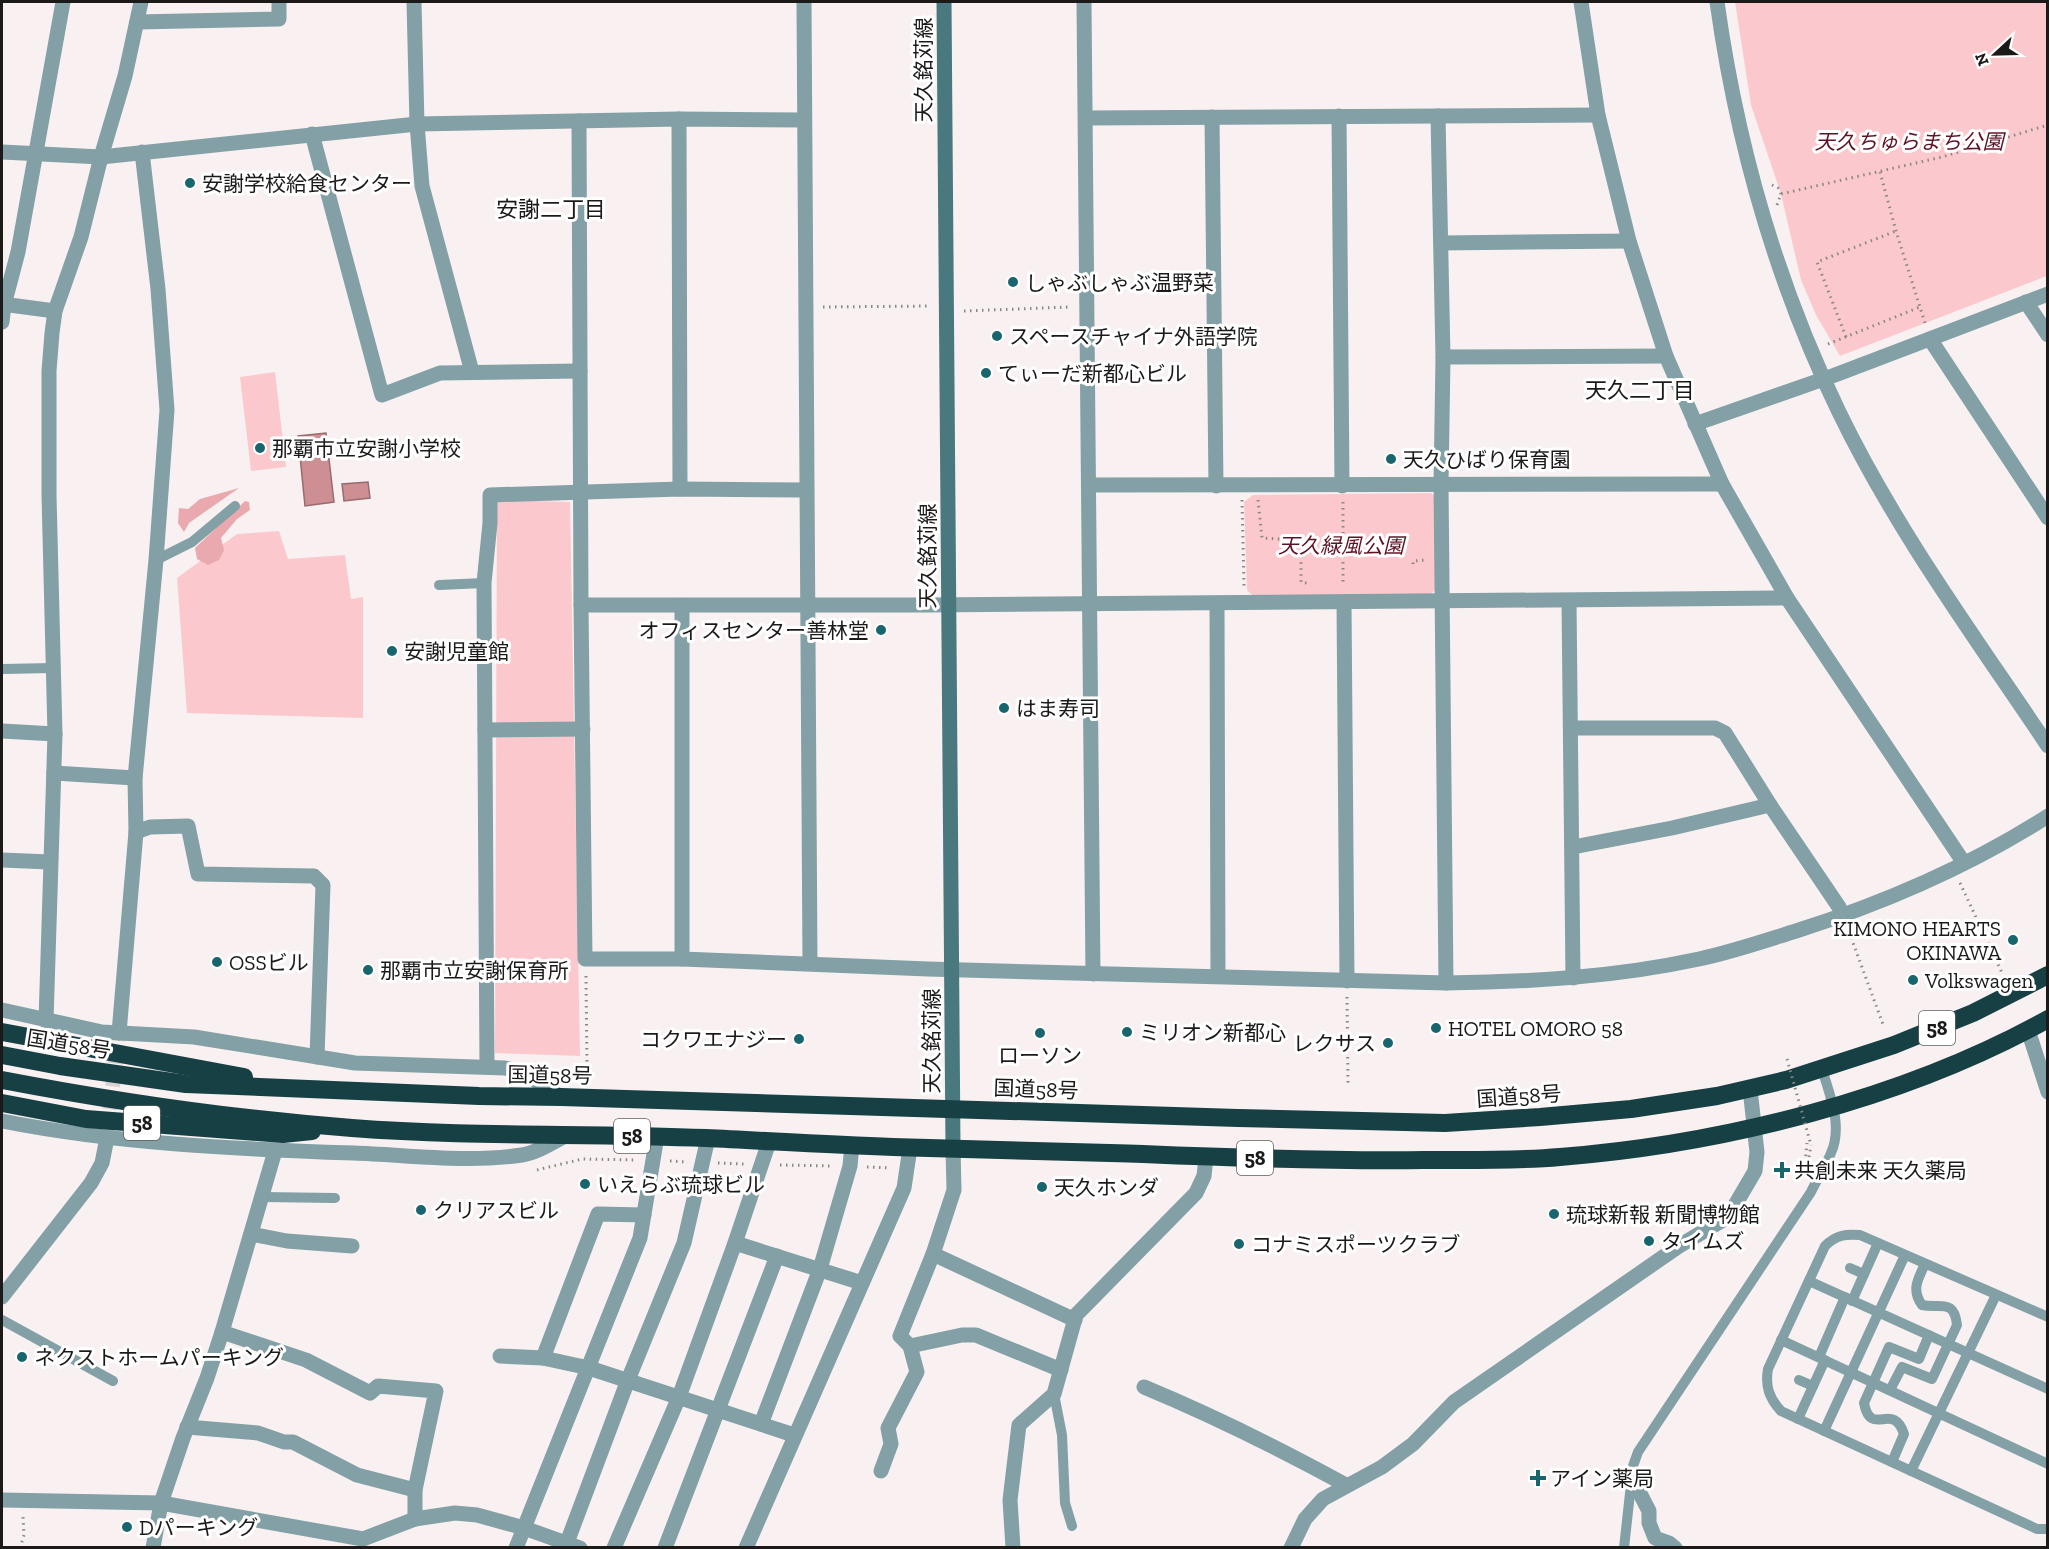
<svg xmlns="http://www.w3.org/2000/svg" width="2049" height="1549" font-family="'Zilla Slab','Noto Sans JP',serif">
<rect width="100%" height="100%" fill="#f9f1f1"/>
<g fill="#fbc9cd">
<path d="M1735 2H2047V276L1840 356 1816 315 1801 280 1781 194 1751 105Z"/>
<path d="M275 372 286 467 251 471 240 377Z"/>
<path d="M1431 493 1436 498 1437 588 1430 595 1253 596 1247 590 1244 502 1253 495Z"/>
<path d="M497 500 570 502 580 1056 495 1053Z"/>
<path d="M279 531 288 559 345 555 351 599 363 597V718L187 713 177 578 237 534Z"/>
</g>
<g fill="#eaa9ae">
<path d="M239 488 189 523 184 532 178 523 179 508 188 509 200 499Z"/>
<path d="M245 501 249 502 250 510 237 519 221 538 224 550 219 560 208 565 197 559 195 548Z"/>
</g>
<g fill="#cd8e94" stroke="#986b6f" stroke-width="1.5">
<path d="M326 433 334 502 305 506 298 436Z"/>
<path d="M368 482 370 498 344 501 342 484Z"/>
</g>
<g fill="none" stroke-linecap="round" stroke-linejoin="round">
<path stroke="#d8d1d1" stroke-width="15" stroke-dasharray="15 8" stroke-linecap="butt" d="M107 1132 119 1033"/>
<g stroke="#8b8686" stroke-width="3" stroke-dasharray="1.5 4.5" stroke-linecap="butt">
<path d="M1880 172 1896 231 1925 323"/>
<path d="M1772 185 1778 188 1781 194"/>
<path d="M1777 205 1781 194 1942 157 2048 125"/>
<path d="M823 307 929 306"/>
<path d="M964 311 1070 307"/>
<path d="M1846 337 1817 262 1896 231"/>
<path d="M1828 344 1920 307"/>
<path d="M1242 500 1244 586"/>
<path d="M1258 500 1262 538 1296 540 1301 547V582L1311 584"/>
<path d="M1343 502V585"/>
<path d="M1413 564V561L1427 560"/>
<path d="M1960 883 2002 973"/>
<path d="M1849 932 1884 1027"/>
<path d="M586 976 587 1071"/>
<path d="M1347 997 1348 1084"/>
<path d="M670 1161 688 1162"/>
<path d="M718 1163 745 1164"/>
<path d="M1808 1163 1811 1145"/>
<path d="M780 1165 833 1166"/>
<path d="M867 1167 890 1168"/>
<path d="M537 1170 582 1159 637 1160"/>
<path d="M1804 1174 1807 1143"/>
<path d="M20 1548 24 1535 23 1517"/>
</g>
<g stroke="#82a0a5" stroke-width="10">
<path d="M156 560 192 542 235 506"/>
<path d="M439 585 484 583"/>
<path d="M2 669 53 668"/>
<path d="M262 1197 335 1198"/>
<path d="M1850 1268 1864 1274"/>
<path d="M1809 1281 2048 1389"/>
<path d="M1852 1301 1878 1243"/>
<path d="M2048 1317 1860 1235C1845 1234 1836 1235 1825 1246L1768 1369C1765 1386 1769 1398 1781 1411L2037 1529H2048"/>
<path d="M2 1320 113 1381"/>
<path d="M1781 1340 2048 1464"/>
<path d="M1819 1357 1845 1297"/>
<path d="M1799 1380 1813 1386"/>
<path d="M1890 1390 1902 1367 1932 1379 1957 1325C1954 1298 1940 1309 1922 1305 1911 1290 1918 1279 1925 1264"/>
<path d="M1054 1394 1062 1435 1065 1503 1072 1526"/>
<path d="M1798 1419 1825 1360"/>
<path d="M1824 1431 1905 1255"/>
<path d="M1892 1462 1904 1434C1893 1400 1871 1439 1864 1403L1889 1347 1919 1359 1929 1335"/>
<path d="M1911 1471 1996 1295"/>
<path d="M1624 1548 1633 1466 1638 1452 1811 1192C1817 1179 1826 1166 1831 1153 1843 1126 1830 1096 1822 1069"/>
</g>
<g stroke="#82a0a5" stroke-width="15">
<path d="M414 2 417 124 422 186 472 372"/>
<path d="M804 2 810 963"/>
<path d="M1084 2 1093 974"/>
<path d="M1581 2 1598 115 1629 241 1666 356 1722 484 1787 598 1964 863"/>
<path d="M1717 2C1737 145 1776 282 1839 412 1896 530 1975 637 2048 746"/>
<path d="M137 22 279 19V2"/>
<path d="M1339 116 1342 486"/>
<path d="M1438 116 1443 357 1441 485 1446 983"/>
<path d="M1212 117 1216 486"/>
<path d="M1086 118 1598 115"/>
<path d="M679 119 680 489"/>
<path d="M579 121 581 605 585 959H682L928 969 1446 983C1531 982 1616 977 1699 959 1732 952 1764 941 1796 931 1884 903 1970 866 2048 816"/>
<path d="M312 134 382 395 440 373 580 371"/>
<path d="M2 152 101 157 417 124 679 119 804 120"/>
<path d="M1441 243 1629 241"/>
<path d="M2026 302 2048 335"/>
<path d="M2 304 55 311"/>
<path d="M2 322 4 305 18 252 63 2"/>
<path d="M1930 339 2048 518"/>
<path d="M1443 357 1666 356"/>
<path d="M1695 424 1835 375 2048 294"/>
<path d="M1089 485 1722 484"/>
<path d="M1569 601 1573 978"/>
<path d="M1344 602 1347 981"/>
<path d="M1217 603 1218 976"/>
<path d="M581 605H926L1787 598"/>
<path d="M1572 728H1715L1725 733 1770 805 1839 907 1843 916"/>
<path d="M485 730 583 729"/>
<path d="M2 731 55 734"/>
<path d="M54 773 135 778"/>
<path d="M136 832 150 827 188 826 198 874 314 876 323 885 317 1057"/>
<path d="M1573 847 1672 828 1770 805"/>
<path d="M2 860 50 862"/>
<path d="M682 959V606"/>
<path d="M2 1010 102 1032 194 1037 355 1063 505 1068 522 1072 561 1097"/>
<path d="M46 1021 55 734 49 495V371L52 333 55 311 81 237 101 157 125 76 141 2"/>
<path d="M2028 1030 2048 1092"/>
<path d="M119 1033 136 832 135 778 156 560 167 410 158 289 142 152"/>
<path d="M487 1067 484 583 490 523V495L680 489 806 490"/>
<path d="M2 1121C118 1144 236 1149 354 1153 409 1155 467 1163 522 1155 537 1153 553 1142 567 1135"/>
<path d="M251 1234 287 1241 352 1246"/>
<path d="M735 1243 862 1283"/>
<path d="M933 1254 1075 1320"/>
<path d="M2 1297 91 1183 102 1163 107 1138"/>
<path d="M222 1332 306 1360 370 1393 378 1386 436 1391 415 1490V1519"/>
<path d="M910 1346 962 1335H976L1061 1370"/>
<path d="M500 1356 543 1358 598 1214 644 1215"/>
<path d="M543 1358 589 1368 794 1435"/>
<path d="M1144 1387C1214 1416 1280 1449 1346 1485"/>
<path d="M761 1424 820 1269 850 1166 852 1145"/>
<path d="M187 1427 258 1433 284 1442H293L357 1475 415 1490"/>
<path d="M881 1471 891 1444 888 1428 917 1372 910 1346 900 1336 933 1254 954 1190 953 1148"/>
<path d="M1632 1478 1649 1511V1523L1655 1538 1669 1543 1675 1548"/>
<path d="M2 1500 161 1503 363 1539 415 1519 455 1513 477 1515 524 1528 580 1548"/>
<path d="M153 1548 161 1503 183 1438 207 1378 222 1332 275 1151"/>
<path d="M516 1548 640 1238 657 1136"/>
<path d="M565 1548 628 1380 684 1243 708 1138"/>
<path d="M614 1548 679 1397 735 1243 769 1142"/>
<path d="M665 1548 777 1256"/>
<path d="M746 1548 904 1188 910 1148"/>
<path d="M1013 1548 1010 1500 1019 1425 1054 1394 1076 1315 1196 1193 1204 1176 1206 1157"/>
<path d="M1291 1548 1305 1519 1323 1499 1382 1467 1413 1444 1454 1402 1679 1246 1728 1217 1755 1171 1757 1152 1750 1089"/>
</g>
<path stroke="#49787f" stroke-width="15" d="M944 2 953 1148"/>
<g stroke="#174045" stroke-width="18">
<path d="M2 1032 244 1077"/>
<path d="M2 1055 60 1066 186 1084 479 1096 561 1097 1238 1118 1445 1123 1540 1117 1631 1109 1717 1096 1786 1080 1894 1045 1973 1013 2048 975"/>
<path d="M2 1080C117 1102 235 1119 352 1128 470 1137 588 1133 706 1138 769 1141 831 1145 893 1147 977 1150 1060 1151 1143 1154 1237 1158 1331 1161 1424 1160 1469 1160 1515 1161 1560 1157 1723 1144 1904 1099 2048 1019"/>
<path d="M2 1103 86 1119 283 1134 312 1131"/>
</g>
<path stroke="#8b8686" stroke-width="3" stroke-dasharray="1.5 4.5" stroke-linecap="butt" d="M1787 1059 1811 1145"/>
</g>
<g fill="#18656e" stroke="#fff" stroke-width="2">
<circle cx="190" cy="183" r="6"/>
<circle cx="1013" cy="282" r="6"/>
<circle cx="997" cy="336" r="6"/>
<circle cx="986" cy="373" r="6"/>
<circle cx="260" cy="448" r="6"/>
<circle cx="1391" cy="459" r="6"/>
<circle cx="881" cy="630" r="6"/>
<circle cx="392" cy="651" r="6"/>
<circle cx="1004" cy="708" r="6"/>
<circle cx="2013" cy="940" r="6"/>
<circle cx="217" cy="962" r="6"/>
<circle cx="368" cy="970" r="6"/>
<circle cx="1913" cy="980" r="6"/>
<circle cx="1436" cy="1028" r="6"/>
<circle cx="1127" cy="1032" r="6"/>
<circle cx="1040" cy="1033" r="6"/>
<circle cx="799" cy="1039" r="6"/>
<circle cx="1388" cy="1043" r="6"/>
<path d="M1779 1161h6v6h6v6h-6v6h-6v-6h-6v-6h6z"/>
<circle cx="585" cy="1184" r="6"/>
<circle cx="1042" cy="1187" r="6"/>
<circle cx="421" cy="1210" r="6"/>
<circle cx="1554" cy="1214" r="6"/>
<circle cx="1649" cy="1241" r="6"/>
<circle cx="1239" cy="1244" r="6"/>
<circle cx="22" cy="1357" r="6"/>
<path d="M1535 1469h6v6h6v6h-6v6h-6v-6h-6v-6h6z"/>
<circle cx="127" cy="1527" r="6"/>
</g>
<g text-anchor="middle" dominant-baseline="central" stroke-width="6" stroke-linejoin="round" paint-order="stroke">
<g fill="#fff" stroke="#605e5e" stroke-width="1.5">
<rect x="1919" y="1011" width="36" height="34" rx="4.5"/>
<rect x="124" y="1106" width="36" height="34" rx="4.5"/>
<rect x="614" y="1119" width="36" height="34" rx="4.5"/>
<rect x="1237" y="1141" width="36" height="34" rx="4.5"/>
</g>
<g font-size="20" font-weight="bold" fill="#1c1919">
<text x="1937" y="1028">58</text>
<text x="142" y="1123">58</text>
<text x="632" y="1136">58</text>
<text x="1255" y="1158">58</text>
</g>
<g font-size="21" fill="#1c1919" stroke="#fff">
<text transform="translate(923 70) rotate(-90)">天久銘苅線</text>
<text transform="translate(927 556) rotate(-90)">天久銘苅線</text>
<text transform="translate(931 1041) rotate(-90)">天久銘苅線</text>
<text transform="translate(69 1044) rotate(9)">国道58号</text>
<text transform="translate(550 1075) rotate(1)">国道58号</text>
<text transform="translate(1036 1089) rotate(2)">国道58号</text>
<text transform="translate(1519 1096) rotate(-4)">国道58号</text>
</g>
<g font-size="21" font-style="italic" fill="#5e1223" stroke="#fff">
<text x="1909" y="141">天久ちゅらまち公園</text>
<text x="1341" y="545">天久緑風公園</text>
</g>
<g font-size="21" fill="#1c1919" stroke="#fff" text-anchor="start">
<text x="202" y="183">安謝学校給食センター</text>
<text x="1025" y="282">しゃぶしゃぶ温野菜</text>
<text x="1009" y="336">スペースチャイナ外語学院</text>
<text x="998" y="373">てぃーだ新都心ビル</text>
<text x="272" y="448">那覇市立安謝小学校</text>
<text x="1403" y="459">天久ひばり保育園</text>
<text x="869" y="630" text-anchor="end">オフィスセンター善林堂</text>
<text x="404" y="651">安謝児童館</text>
<text x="1016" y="708">はま寿司</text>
<text x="2001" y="928" text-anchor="end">KIMONO HEARTS<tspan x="2001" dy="24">OKINAWA</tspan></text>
<text x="229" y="962">OSSビル</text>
<text x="380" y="970">那覇市立安謝保育所</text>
<text x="1925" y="980">Volkswagen</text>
<text x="1448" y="1028">HOTEL OMORO 58</text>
<text x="1139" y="1032">ミリオン新都心</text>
<text x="787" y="1039" text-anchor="end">コクワエナジー</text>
<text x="1376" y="1043" text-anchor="end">レクサス</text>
<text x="1040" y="1055" text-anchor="middle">ローソン</text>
<text x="1794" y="1170">共創未来 天久薬局</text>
<text x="597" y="1184">いえらぶ琉球ビル</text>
<text x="1054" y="1187">天久ホンダ</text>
<text x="433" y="1210">クリアスビル</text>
<text x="1566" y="1214">琉球新報 新聞博物館</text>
<text x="1661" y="1241">タイムズ</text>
<text x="1251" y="1244">コナミスポーツクラブ</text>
<text x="34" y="1357">ネクストホームパーキング</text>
<text x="1550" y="1478">アイン薬局</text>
<text x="139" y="1527">Dパーキング</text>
</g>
<g font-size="22" fill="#1c1919" stroke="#fff">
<text x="551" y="209">安謝二丁目</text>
<text x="1640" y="390">天久二丁目</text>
</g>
</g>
<rect width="2049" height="1549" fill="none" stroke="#1c1919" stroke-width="6"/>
<g transform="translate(1995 54) rotate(248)" stroke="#ffffff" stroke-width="4.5" paint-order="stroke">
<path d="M0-4.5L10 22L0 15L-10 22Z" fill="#1c1919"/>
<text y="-9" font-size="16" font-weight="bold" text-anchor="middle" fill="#1c1919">N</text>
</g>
</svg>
